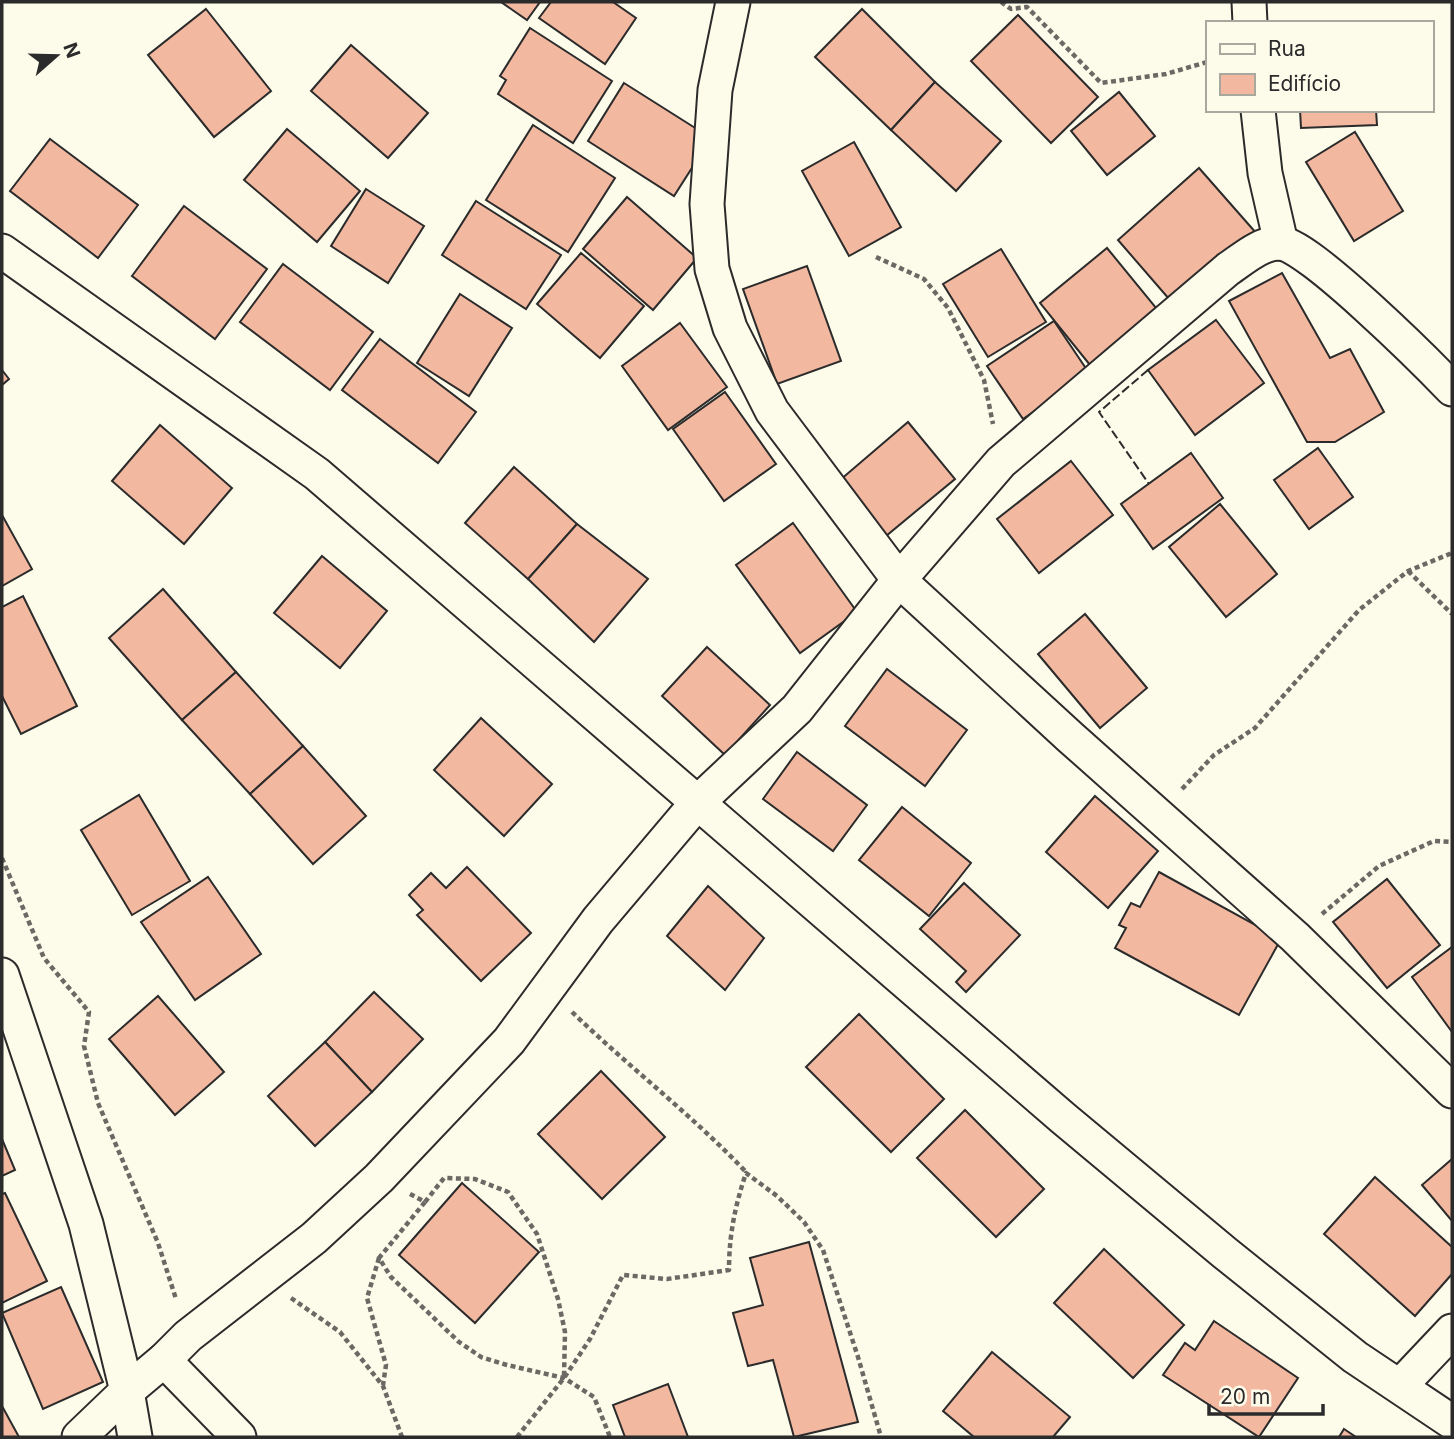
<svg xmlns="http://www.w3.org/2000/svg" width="1454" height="1439" font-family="Inter,sans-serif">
<rect width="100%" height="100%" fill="#fdfbea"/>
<g fill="#f2b8a0" stroke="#2b2b2b" stroke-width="2">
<path d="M501 2H540L527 20Z"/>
<path d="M551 2H613L636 18 605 64 539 18Z"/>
<path d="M206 9 271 91 214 137 148 55Z"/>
<path d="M862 9 935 82 891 130 815 57Z"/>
<path d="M1018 15 1098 97 1051 143 971 61Z"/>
<rect x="1343" y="21" width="39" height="2"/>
<path d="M530 28 612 81 573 143 498 94 506 80 500 76Z"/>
<path d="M351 45 428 113 388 158 311 91Z"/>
<path d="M935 82 1001 141 956 191 891 130Z"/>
<path d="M624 83 711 138 674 196 588 141Z"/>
<path d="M1119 92 1155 136 1107 175 1071 131Z"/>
<path d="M1300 110H1376L1377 125 1301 128Z"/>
<path d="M533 125 615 178 568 252 486 200Z"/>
<path d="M287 129 360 191 317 242 244 180Z"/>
<path d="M1355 132 1403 211 1354 241 1306 162Z"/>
<path d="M50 139 138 205 98 258 10 191Z"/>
<path d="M854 142 901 227 849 256 802 171Z"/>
<path d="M1199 168 1257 234 1176 307 1118 240Z"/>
<path d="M366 189 424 226 388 283 331 246Z"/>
<path d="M627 197 697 258 653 310 583 249Z"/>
<path d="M476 201 561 255 526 309 442 255Z"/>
<path d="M184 206 267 269 215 339 132 276Z"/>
<path d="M1107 248 1157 309 1090 365 1040 303Z"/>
<path d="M1001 249 1046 322 988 357 943 284Z"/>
<path d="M581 253 644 306 600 358 537 304Z"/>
<path d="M283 264 373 332 330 390 240 322Z"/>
<path d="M807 266 841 361 777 384 743 289Z"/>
<path d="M1282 273 1330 358 1350 349 1384 412 1335 442H1307L1229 301Z"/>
<path d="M460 294 512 328 469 396 417 363Z"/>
<path d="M1216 320 1264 383 1195 435 1148 370Z"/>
<path d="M1054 321 1089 373 1023 419 987 366Z"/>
<path d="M680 323 727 387 668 430 622 366Z"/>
<path d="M380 339 476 412 438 463 342 390Z"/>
<path d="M2 370 9 379 2 385Z"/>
<path d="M725 392 776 464 724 501 673 429Z"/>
<path d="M908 422 955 479 886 536 840 480Z"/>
<path d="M160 425 232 488 184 544 112 481Z"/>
<path d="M1318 448 1353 497 1309 529 1274 480Z"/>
<path d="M1191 453 1223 498 1153 549 1121 504Z"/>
<path d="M1071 461 1113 515 1039 573 997 519Z"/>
<path d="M514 467 577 524 528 579 465 523Z"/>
<path d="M1220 504 1277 574 1226 617 1169 547Z"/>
<path d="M2 515 32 569 2 586Z"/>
<path d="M793 523 857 612 800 653 736 565Z"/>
<path d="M577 524 648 579 594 642 528 579Z"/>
<path d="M322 556 387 611 340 668 274 613Z"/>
<path d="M163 589 236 672 182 720 109 638Z"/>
<path d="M23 596 77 706 21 734 2 696V607Z"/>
<path d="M1085 614 1147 688 1100 728 1038 654Z"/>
<path d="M707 647 770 705 725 755 662 696Z"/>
<path d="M887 669 967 730 925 786 845 726Z"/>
<path d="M236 672 303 746 250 794 182 720Z"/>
<path d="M481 718 552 784 504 836 434 770Z"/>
<path d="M303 746 366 816 313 864 250 794Z"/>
<path d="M797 752 867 805 833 851 763 799Z"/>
<path d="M139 795 190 881 132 915 81 830Z"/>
<path d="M1095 796 1158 851 1108 908 1046 852Z"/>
<path d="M902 807 971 863 929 916 859 860Z"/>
<path d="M467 867 531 933 481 981 417 915 423 910 409 895 431 873 446 888Z"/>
<path d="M1159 872 1281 939 1239 1015 1115 948 1126 928 1119 925 1131 903 1140 907Z"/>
<path d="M208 877 261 954 195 1000 141 922Z"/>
<path d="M1387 879 1440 945 1387 988 1333 922Z"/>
<path d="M964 883 1020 935 966 992 956 982 966 971 920 929Z"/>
<path d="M708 886 764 938 725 990 667 936Z"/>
<path d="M1452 947V1032L1412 977Z"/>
<path d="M374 992 423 1039 372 1092 325 1042Z"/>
<path d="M158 996 224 1072 175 1115 109 1039Z"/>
<path d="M859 1014 944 1099 891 1152 806 1067Z"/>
<path d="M325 1042 372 1092 315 1146 268 1096Z"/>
<path d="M601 1071 665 1137 602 1199 538 1134Z"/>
<path d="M965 1110 1044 1189 996 1237 917 1158Z"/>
<path d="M2 1139 15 1170 2 1176Z"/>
<path d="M1452 1159V1221L1422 1185Z"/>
<path d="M1375 1177 1452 1247V1274L1415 1316 1324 1234Z"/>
<path d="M462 1183 539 1252 475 1323 399 1255Z"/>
<path d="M5 1193 47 1281 2 1303V1194Z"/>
<path d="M809 1242 858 1422 794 1437 773 1360 748 1366 733 1313 763 1305 750 1258Z"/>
<path d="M1104 1249 1184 1325 1133 1378 1054 1303Z"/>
<path d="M61 1287 103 1382 43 1409 2 1313Z"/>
<path d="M1214 1321 1298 1378 1259 1437 1163 1375 1185 1343 1195 1350Z"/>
<path d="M992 1352 1070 1417 1053 1437H974L943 1411Z"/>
<path d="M668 1384 688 1437H625L613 1405Z"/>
<path d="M2 1406 19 1437H2Z"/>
<path d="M1344 1429 1356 1437H1339Z"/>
</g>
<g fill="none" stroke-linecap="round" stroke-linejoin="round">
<g stroke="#2b2b2b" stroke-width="37">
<g id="minor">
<path d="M733 2 715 90 707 204 712 269 730 328 772 411 899 580 1070 737 1295 937 1452 1091"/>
<path d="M1249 2 1250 23"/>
<path d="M1258 110 1265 173 1281 243"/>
<path d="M2 251 317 474 1063 1118 1225 1253 1355 1357 1452 1422"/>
<path d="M2 975 86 1224 127 1391 79 1437"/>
<path d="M164 1360 239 1437"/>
<path d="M1400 1386 1452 1331"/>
<path d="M135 1437 127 1391 164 1360 188 1336 314 1238 379 1178 509 1041 598 920 697 803 797 709 899 580 1001 462 1228 269C1243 259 1260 243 1280 243 1307 243 1429 365 1452 389"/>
</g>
</g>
<g stroke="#6a6964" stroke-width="4.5" stroke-dasharray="5 3.5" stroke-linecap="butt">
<path d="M1001 2 1011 9 1027 7 1101 83 1166 74 1207 62"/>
<path d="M876 257 924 279 948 308 984 380 993 424"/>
<path d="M1408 571 1452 614"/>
<path d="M1182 789 1214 755 1255 728 1359 610 1408 571 1452 553"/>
<path d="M2 858 44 958 89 1012 84 1046 98 1103 158 1243 176 1299"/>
<path d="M1322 914 1379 866 1434 841 1452 842"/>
<path d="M572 1012C629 1067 692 1115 746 1172"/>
<path d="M410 1194 425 1202 379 1258 391 1277 459 1342 481 1357 507 1365 564 1378 594 1397 610 1437"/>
<path d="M425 1202 444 1178 475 1179 508 1192 537 1234 558 1299 565 1332 564 1377"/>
<path d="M379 1258 367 1298 386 1365 383 1385"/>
<path d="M291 1298 340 1332 383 1386 402 1437"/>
<path d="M517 1437 564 1378 590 1339 623 1275 667 1279 729 1270C729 1235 735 1206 746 1173L777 1196 804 1222 823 1250 858 1357 881 1437"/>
</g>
<use href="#minor" stroke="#fdfbea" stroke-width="33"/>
<path stroke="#2b2b2b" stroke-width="2" stroke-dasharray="9 3.5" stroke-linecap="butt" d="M1148 370 1099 412 1149 484"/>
</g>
<rect width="1454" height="1439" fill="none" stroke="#2b2b2b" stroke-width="7"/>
<rect x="1206" y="21" width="228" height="91" fill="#fdfbea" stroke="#a9a89e" stroke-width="2"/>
<rect x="1220" y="44" width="35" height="10" fill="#fdfbea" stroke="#a9a89e" stroke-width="2"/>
<text x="1268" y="56" font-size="21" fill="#2b2b2b">Rua</text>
<rect x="1220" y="74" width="35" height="21" fill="#f2b8a0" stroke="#a9a89e" stroke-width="2"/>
<text x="1268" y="91" font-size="21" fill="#2b2b2b">Edifício</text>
<g transform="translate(56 56) rotate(70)" stroke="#fdfbea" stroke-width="5" paint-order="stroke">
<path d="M0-5L12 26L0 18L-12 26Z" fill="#2b2b2b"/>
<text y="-10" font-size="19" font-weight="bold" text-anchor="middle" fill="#2b2b2b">N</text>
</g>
<path d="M1209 1404v10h114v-10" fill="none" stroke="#2b2b2b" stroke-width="3.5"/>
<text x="1220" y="1404" font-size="21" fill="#2b2b2b" stroke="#fdfbea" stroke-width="5" paint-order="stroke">20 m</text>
</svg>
